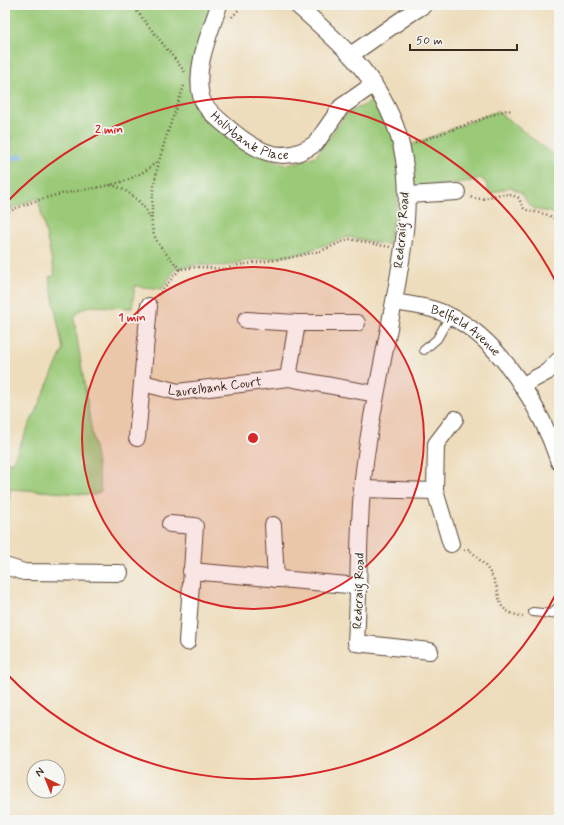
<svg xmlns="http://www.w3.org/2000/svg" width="564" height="825" font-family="Mynerve,sans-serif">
<rect width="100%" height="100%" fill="#f6f6f2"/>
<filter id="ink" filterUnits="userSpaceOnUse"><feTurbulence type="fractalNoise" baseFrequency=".025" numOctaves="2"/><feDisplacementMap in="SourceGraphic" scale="8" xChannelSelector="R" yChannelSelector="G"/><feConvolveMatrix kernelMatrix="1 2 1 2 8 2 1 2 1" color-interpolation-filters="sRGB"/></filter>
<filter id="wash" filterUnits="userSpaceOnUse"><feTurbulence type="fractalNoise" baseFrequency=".012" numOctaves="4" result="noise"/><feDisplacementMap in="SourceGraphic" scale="16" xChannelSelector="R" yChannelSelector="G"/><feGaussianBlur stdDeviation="0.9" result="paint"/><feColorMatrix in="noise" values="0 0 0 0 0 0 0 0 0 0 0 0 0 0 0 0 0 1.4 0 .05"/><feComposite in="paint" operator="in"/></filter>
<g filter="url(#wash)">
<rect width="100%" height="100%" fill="#eeddbc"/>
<path fill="#9ac977" stroke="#6a7a4a" d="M5 5H209L214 13 200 62 188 76 201 115 253 152 288 165 316 156 346 114 375 100 411 145 497 111 559 159V215C539 207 532 216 522 193L510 187 490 194 486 183 480 178 472 181 400 190 388 245 348 237 302 253 276 258 249 260 225 266 199 265 176 268 162 289 135 286 132 308 89 306 79 311 74 318 101 491 94 495 10 489 5 543V460L12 463 63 350 49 277 55 275 38 198 5 211V152L13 149 5 117Z"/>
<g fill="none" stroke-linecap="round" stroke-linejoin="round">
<path stroke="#7eb2eb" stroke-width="4.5" d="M5 160 22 156"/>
</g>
</g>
<g filter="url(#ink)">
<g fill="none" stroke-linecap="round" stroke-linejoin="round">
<g stroke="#564536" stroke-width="10">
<g id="service">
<path d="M424 350 437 339 450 316"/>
<path d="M533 612 551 614 559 606"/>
</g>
</g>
<g stroke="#564536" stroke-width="18">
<g id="minor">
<path id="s1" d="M219 5C210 33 194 67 201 96 203 107 216 117 224 124 251 148 281 169 316 143L341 107 374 84"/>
<path d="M297 5C338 41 375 73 395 125 419 189 401 263 389 328 379 381 367 435 362 489 358 540 359 592 356 643L430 651"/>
<path d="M352 54 411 13 424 5"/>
<path d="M408 195 457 192"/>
<path id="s2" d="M394 302C413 305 432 307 450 316 501 340 542 410 559 462"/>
<path d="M246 320 297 323H357"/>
<path d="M288 378 297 323"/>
<path id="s3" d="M143 383 178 392 288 378 376 394"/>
<path d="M523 385 547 372 559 360"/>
<path d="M137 438 149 306"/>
<path d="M362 489 435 491"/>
<path d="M170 524 195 526 187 642"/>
<path d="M273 525 276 579"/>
<path d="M451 544 435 491 436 444 455 419"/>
<path d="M5 566 24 572 120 573"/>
<path d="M191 571 359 586"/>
</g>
</g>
<g stroke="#564536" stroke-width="2.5" stroke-dasharray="1 3" stroke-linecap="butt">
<path d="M132 5 185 72"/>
<path d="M232 17 243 5"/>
<path d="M415 143 507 110 512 111"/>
<path d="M111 185C127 188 146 205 151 220"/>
<path d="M471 197C489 204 495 187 519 198 521 202 521 207 525 209 535 215 554 210 558 226 559 231 558 235 559 239"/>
<path d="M5 213C19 207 34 201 49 197 87 186 129 190 158 160"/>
<path d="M180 269C171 258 157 246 153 232 151 224 152 215 152 207 154 164 170 126 184 86"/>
<path d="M158 295 180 269 198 267 225 269 239 265 288 258 321 251 349 239 390 247"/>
<path d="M464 550 469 549C478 558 488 567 493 578 504 601 492 609 523 617"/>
</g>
<use href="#service" stroke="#fff" stroke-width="8"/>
<use href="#minor" stroke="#fff" stroke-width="16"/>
</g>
</g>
<circle cx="253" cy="438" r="171" fill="#d62828" fill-opacity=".12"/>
<g fill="none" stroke="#d62828" stroke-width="2">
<circle cx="253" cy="438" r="171"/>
<path d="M558 590A341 341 0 0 1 6 673M6 203A341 341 0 0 1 558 286"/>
</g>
<g text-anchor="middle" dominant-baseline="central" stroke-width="3.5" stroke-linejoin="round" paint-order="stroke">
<g font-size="13" fill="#3b2a1e" stroke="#f6f6f2">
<text stroke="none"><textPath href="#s1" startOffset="160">Hollybank Place</textPath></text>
<text transform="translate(402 230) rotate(-85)">Redcraig Road</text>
<text stroke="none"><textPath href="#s2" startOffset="79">Belfield Avenue</textPath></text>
<text stroke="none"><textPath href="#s3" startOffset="73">Laurelbank Court</textPath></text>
<text transform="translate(359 591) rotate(-88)">Redcraig Road</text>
</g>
</g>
<circle cx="253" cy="438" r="6" fill="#d62828" stroke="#f6f6f2" stroke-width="2"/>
<g font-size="12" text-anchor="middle" font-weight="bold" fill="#d62828" stroke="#f6f6f2" stroke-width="3.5" stroke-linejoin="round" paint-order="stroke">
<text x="109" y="133">2 min</text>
<text x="132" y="321">1 min</text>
</g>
<rect width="564" height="825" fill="none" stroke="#f6f6f2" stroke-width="20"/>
<g transform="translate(46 779) rotate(317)"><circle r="19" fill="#f6f6f2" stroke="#aba49d"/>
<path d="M0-3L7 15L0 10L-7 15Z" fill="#c8321e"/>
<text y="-6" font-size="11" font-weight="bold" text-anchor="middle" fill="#3b2a1e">N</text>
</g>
<path d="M410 44v6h107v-6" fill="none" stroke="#3b2a1e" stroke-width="2"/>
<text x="416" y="44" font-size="12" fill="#3b2a1e" stroke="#f6f6f2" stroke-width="3" paint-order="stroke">50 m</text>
</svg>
